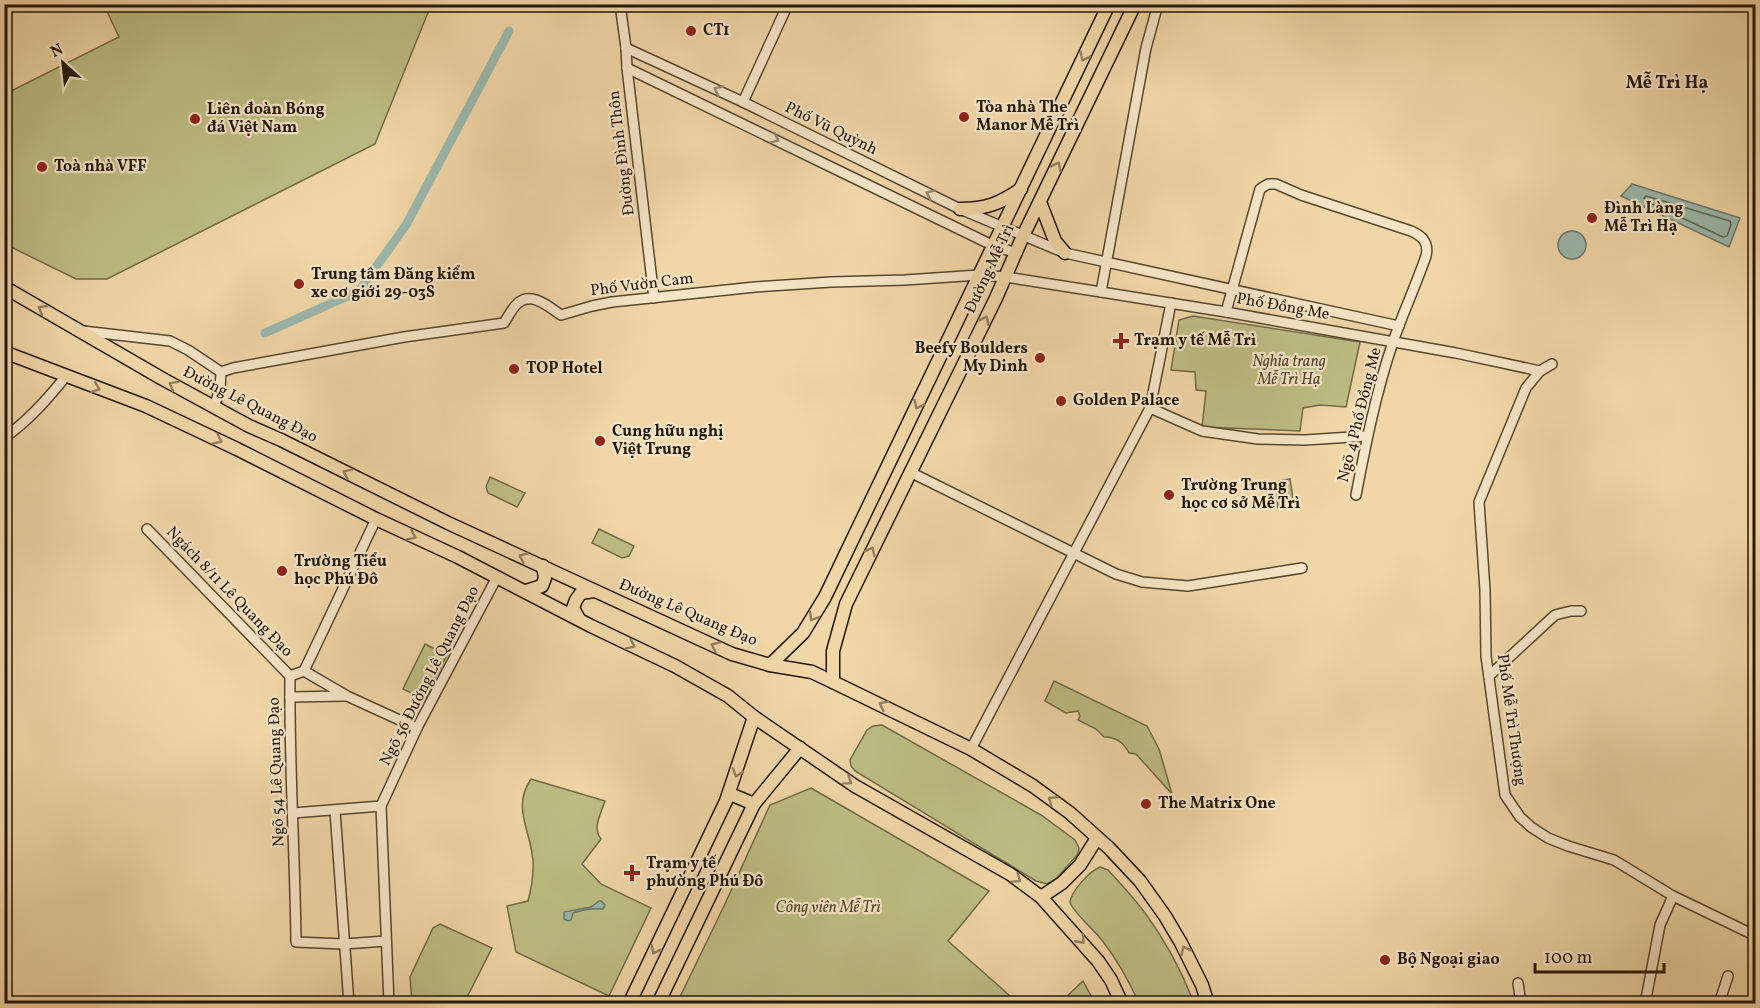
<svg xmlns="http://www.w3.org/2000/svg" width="1760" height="1008" font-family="Vollkorn,serif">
<rect width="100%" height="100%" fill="#f1d6a7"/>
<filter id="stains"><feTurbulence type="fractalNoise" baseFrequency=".00333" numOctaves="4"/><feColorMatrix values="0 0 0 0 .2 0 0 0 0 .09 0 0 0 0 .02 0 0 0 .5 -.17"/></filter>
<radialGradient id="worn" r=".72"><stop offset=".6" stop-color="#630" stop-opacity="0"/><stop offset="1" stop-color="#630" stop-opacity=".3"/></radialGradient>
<g fill="#bdbd84" stroke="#706a46" stroke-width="1.5">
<path d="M104 5H431L375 144 107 279H76L5 244V94L119 37Z"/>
<path d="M1193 316 1360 342 1346 407 1320 405 1303 408 1300 431 1202 427 1206 391 1196 390 1195 372 1171 370 1179 320Z"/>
<path d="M490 477 525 493 517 507 488 493 486 487Z"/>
<path d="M1290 479 1294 505 1278 508 1274 482Z"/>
<path d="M599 529 634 546 629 556 622 558 592 543Z"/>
<path d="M425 644 447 655 425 700 403 689Z"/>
<path d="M1054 681 1147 726 1159 749 1172 794 1136 754 1129 753C1124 743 1115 737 1104 737L1096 729 1078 720 1080 716 1078 711 1066 713 1045 701Z"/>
<path d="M882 725 1041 815 1075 840 1079 848 1078 854 1056 879 1047 884 1036 881 855 771 851 766 850 760 867 730 873 726Z"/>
<path d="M531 779 605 801C601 814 592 827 601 839L582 864 601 884 651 908 609 996 516 952 507 906 528 901C532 886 535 870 532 853 528 827 513 805 531 779Z"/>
<path d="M811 788 989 891 948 941 1018 1003H677L724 906 770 805Z"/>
<path d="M1100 867 1108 870C1121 884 1134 898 1145 913 1165 940 1182 972 1194 1003H1139C1129 981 1116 958 1101 939 1091 927 1077 916 1070 903 1070 892 1090 871 1100 867Z"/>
<path d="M440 924 492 948 464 1003H412L410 977 433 928Z"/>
<path d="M1083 981 1095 1003H1060Z"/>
</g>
<g fill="#9bb8ad" stroke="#6b786b" stroke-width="1.5">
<path d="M1632 184 1740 218 1729 247 1621 196Z"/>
<circle cx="1572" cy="245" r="14"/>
<path d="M599 901H601L605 905 603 909C594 908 582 910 573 913L571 920 568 921 564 919V912L591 907Z"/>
</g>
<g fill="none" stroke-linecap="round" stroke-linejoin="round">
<path stroke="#5e685a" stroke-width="1.5" d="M1646 196 1730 221 1731 225 1727 236 1723 237 1646 201 1644 198Z"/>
<path stroke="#9bb8ad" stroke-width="9" d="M265 333 359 291 406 225 509 31"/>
<g stroke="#56472f" stroke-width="12">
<g id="minor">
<path d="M620 4 626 48 627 68 654 298"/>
<path d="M626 48 743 102 960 209 1065 253 1399 326"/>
<path d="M627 68 994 246 1017 253"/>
<path d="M743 102 788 4"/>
<path d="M1101 292 1146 48 1158 4"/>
<path d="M1226 312 1260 189 1268 184H1276L1301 195 1411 231C1423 236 1429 243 1426 256 1416 285 1403 313 1393 342 1376 392 1366 443 1356 495"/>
<path d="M83 331 170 341 188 350 221 372"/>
<path d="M1540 371 1526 388 1479 502 1485 590 1486 656 1505 795 1520 817 1531 827 1548 838 1568 846 1614 860 1673 896 1756 936"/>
<path d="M221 372 233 368 404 337 504 323C508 317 512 308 518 303 532 291 549 307 561 315L592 306 612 302 755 287 831 282 905 280 979 275 1006 277 1101 292 1226 312 1456 353 1540 371 1552 364"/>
<path d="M214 407 220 389 221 372"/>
<path d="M1150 408 1202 431 1258 439 1305 440 1367 436"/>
<path d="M4 438C29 420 47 400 66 376"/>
<path d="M910 472 1116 574 1142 582 1188 586 1302 568"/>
<path d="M147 529 290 676"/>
<path d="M304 671 347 696 417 728"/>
<path d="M290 676C289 764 295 853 296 942L344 944 386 941"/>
<path d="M290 676 304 671 376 519"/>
<path d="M1489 676 1555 615 1571 611H1581"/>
<path d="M290 697 345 696"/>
<path d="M971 749 1150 408 1171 303"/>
<path d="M335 811 349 1004"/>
<path d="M293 813 381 806"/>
<path d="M1518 983 1521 1004"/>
<path d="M389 1004 381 806 417 728 497 577"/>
<path d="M1645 1004 1660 925 1673 896"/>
<path d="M1719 1004 1728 976"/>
</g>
</g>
<g stroke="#221707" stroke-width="15">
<g id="major">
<path d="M1040 202 1055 241 1065 253"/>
<path d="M960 209C986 209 999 204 1021 189"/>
<path d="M4 287 161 378 249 426 281 440 448 523 732 654 770 665 812 672 833 682 971 749 1033 786 1070 813 1109 848 1140 881 1165 916 1181 943 1202 985 1208 1004"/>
<path d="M4 352 146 406 237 449 376 519 458 557 591 626 675 666 728 696 754 717 855 786 1010 874 1041 897 1098 961 1111 980 1122 1004"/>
<path d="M526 591 542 586 545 578 543 566"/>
<path d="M579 619 573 608 576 600 581 593 594 591"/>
<path d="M770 665 803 633 825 597 1109 4"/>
<path d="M833 682V651L846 604 996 298 1023 236 1135 4"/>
<path d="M730 794 754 804"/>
<path d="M1041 897 1062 883 1080 865 1097 838"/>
<path d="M629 1004 726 801 754 717"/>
<path d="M658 1004 754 804 800 748"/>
</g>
</g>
<use href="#minor" stroke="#f6e4c6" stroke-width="9"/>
<use href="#major" stroke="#f1d6a7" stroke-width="12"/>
</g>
<defs><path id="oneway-chevron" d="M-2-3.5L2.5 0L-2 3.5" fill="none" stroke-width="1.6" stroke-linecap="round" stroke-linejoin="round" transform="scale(1.5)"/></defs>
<g stroke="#94805f">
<use href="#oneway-chevron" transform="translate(1084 57) rotate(116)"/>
<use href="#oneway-chevron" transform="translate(1057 166) rotate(-64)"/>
<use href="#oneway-chevron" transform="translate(42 309) rotate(-150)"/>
<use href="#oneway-chevron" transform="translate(985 320) rotate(-64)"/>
<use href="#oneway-chevron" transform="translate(173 385) rotate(-151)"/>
<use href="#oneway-chevron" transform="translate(96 388) rotate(21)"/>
<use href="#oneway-chevron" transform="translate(918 405) rotate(116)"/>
<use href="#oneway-chevron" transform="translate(218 440) rotate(25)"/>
<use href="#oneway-chevron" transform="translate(347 473) rotate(-154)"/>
<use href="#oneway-chevron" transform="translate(412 536) rotate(25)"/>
<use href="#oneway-chevron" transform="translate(871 551) rotate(-64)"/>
<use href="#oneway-chevron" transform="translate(523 557) rotate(-156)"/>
<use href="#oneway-chevron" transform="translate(813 617) rotate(122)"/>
<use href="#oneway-chevron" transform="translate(631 645) rotate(26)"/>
<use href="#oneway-chevron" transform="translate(715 646) rotate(-156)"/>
<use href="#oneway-chevron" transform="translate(883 705) rotate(-155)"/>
<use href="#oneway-chevron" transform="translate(737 773) rotate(109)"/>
<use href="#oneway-chevron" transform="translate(848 781) rotate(34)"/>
<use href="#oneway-chevron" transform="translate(1052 800) rotate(-145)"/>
<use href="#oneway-chevron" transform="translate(1017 879) rotate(35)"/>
<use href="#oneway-chevron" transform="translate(1081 940) rotate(48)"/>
<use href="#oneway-chevron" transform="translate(655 950) rotate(116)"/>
<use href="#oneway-chevron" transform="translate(1185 950) rotate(-117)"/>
</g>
<g stroke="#978870">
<use href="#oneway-chevron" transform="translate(718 90) rotate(-155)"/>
<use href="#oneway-chevron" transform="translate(775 139) rotate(26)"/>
<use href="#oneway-chevron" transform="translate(930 194) rotate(-154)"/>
</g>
<g fill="#8f2418" stroke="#f6e4c6" stroke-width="2">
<circle cx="691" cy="31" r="6"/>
<circle cx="964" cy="117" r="6"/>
<circle cx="195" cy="119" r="6"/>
<circle cx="42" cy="167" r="6"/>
<circle cx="1592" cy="218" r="6"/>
<circle cx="299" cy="284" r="6"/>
<path d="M1118 332h6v6h6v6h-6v6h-6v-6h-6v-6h6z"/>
<circle cx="1040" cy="358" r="6"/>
<circle cx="514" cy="369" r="6"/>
<circle cx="1061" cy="401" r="6"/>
<circle cx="600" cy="441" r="6"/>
<circle cx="1169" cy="495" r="6"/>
<circle cx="282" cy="571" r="6"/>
<circle cx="1146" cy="804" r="6"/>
<path d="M629 864h6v6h6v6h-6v6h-6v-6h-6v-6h6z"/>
<circle cx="1385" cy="960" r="6"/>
</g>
<g text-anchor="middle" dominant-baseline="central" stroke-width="4.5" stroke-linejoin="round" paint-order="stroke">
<g font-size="16" font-weight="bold" fill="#221707" stroke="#f6e4c6" text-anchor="start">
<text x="703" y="31">CT1</text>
<text x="976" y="108">Tòa nhà The<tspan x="976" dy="18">Manor Mễ Trì</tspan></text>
<text x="207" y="110">Liên đoàn Bóng<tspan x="207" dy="18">đá Việt Nam</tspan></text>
<text x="54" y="167">Toà nhà VFF</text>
<text x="1604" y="209">Đình Làng<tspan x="1604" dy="18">Mễ Trì Hạ</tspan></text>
<text x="311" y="275">Trung tâm Đăng kiểm<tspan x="311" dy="18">xe cơ giới 29-03S</tspan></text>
<text x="1134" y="341">Trạm y tế Mễ Trì</text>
<text x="1028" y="349" text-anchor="end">Beefy Boulders<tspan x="1028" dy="18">My Dinh</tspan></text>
<text x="526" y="369">TOP Hotel</text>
<text x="1073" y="401">Golden Palace</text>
<text x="612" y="432">Cung hữu nghị<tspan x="612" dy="18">Việt Trung</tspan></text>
<text x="1181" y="486">Trường Trung<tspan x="1181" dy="18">học cơ sở Mễ Trì</tspan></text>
<text x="294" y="562">Trường Tiểu<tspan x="294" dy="18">học Phú Đô</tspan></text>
<text x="1158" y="804">The Matrix One</text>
<text x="646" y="864">Trạm y tế<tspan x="646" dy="18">phường Phú Đô</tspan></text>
<text x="1397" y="960">Bộ Ngoại giao</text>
</g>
<g font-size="16" fill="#221707" stroke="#f6e4c6">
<text transform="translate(831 129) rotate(26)">Phố Vũ Quỳnh</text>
<text transform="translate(622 153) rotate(-97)">Đường Đình Thôn</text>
<text transform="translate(990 269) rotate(-65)">Đường Mễ Trì</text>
<text transform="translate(642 285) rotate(-7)">Phố Vườn Cam</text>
<text transform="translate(1283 307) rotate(10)">Phố Đồng Me</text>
<text transform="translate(250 405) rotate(27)">Đường Lê Quang Đạo</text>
<text transform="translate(1360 415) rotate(-76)">Ngõ 4 Phố Đồng Me</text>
<text transform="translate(229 592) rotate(46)">Ngách 8/11 Lê Quang Đạo</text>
<text transform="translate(688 613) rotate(23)">Đường Lê Quang Đạo</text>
<text transform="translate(430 676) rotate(-63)">Ngõ 56 Đường Lê Quang Đạo</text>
<text transform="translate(1511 720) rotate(82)">Phố Mễ Trì Thượng</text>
<text transform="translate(277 772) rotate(-92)">Ngõ 54 Lê Quang Đạo</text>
</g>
<g font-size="16" font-style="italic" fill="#50492c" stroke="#f6e4c6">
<text x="1289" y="362">Nghĩa trang<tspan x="1289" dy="18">Mễ Trì Hạ</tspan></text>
<text x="828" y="908">Công viên Mễ Trì</text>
</g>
<g font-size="18" font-weight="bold" fill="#221707" stroke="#f6e4c6">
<text x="1667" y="83">Mễ Trì Hạ</text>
</g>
</g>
<rect width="1760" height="1008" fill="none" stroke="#f1d6a7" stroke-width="24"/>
<rect x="6" y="6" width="1748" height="996" fill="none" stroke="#221707" stroke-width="3"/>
<rect x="12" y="12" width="1736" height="984" fill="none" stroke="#221707" stroke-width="1.5"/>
<g transform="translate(63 63) rotate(333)" stroke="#f6e4c6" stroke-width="4.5" paint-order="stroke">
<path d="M0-4.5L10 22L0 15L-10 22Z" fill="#221707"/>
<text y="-9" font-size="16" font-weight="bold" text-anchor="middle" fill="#221707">N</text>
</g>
<path d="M1535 963v9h129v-9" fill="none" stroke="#221707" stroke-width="3"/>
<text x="1544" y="963" font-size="18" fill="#221707" stroke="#f6e4c6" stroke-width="4.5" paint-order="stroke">100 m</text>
<rect width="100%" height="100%" filter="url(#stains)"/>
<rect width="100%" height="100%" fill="url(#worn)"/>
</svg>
